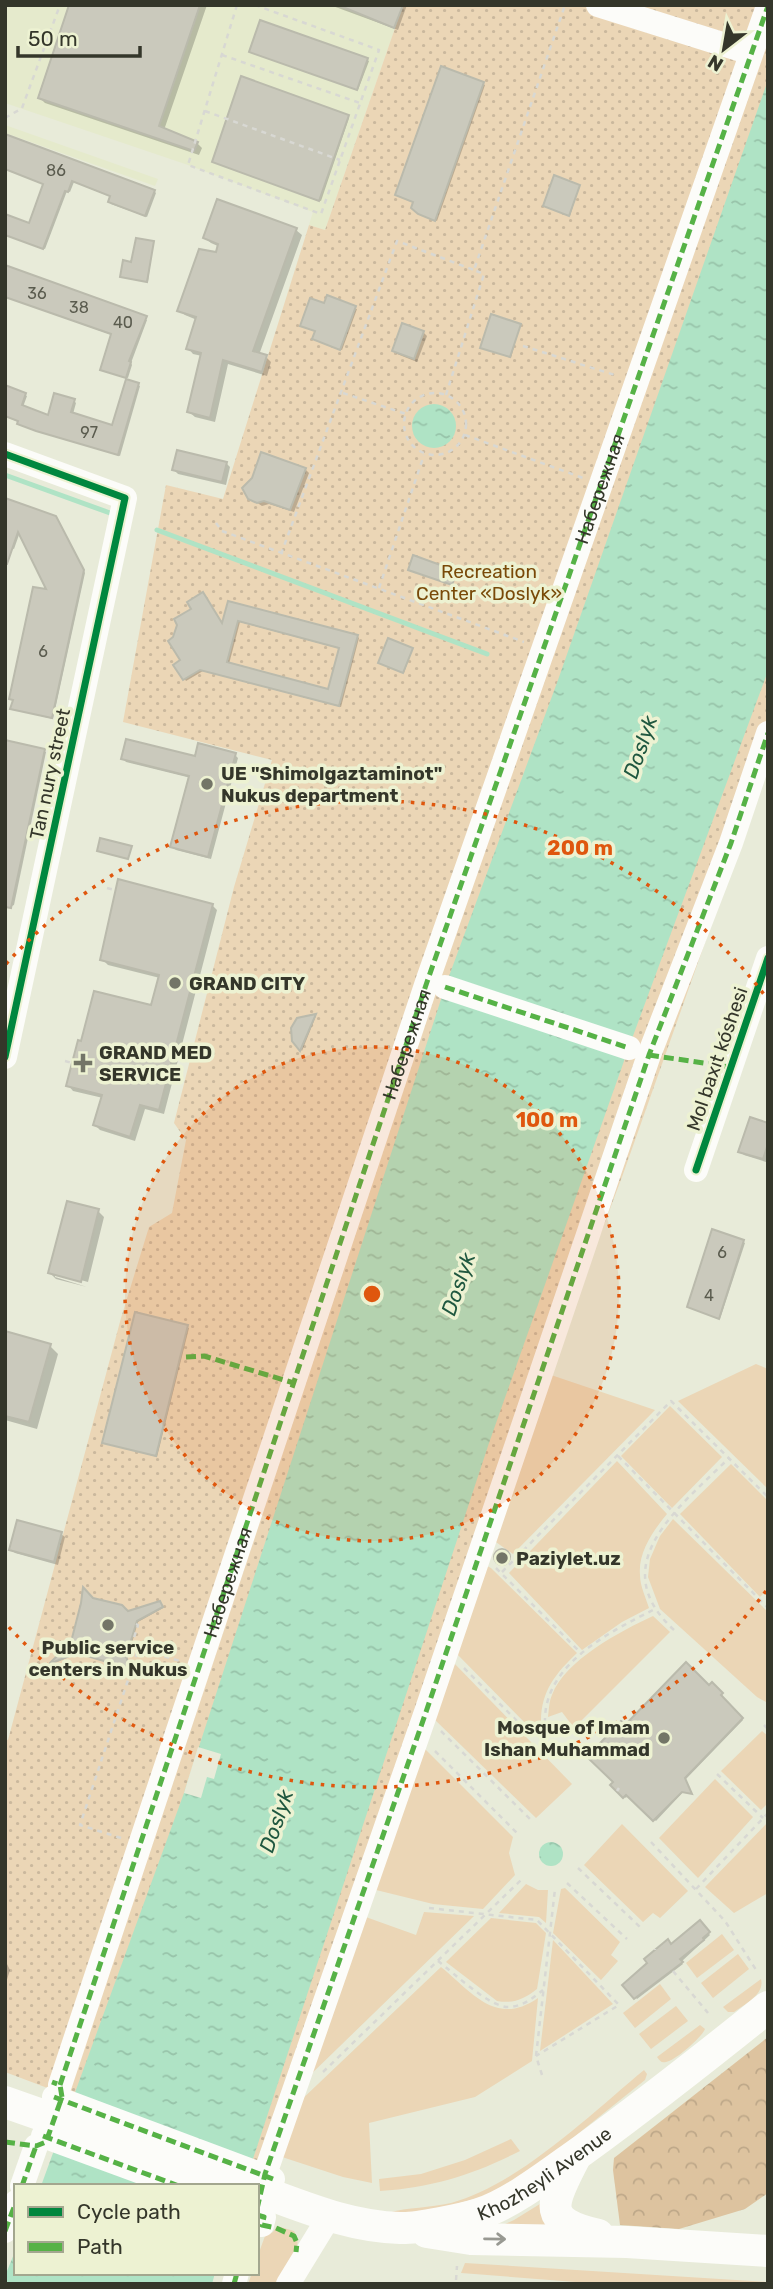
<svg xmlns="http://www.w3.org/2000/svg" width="773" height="2289" font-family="Rubik,sans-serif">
<defs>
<pattern id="forest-crowns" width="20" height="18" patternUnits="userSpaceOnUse" patternTransform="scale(1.75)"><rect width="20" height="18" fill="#ddc39f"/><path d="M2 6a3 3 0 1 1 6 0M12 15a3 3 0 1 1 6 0" fill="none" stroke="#bea889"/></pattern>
<pattern id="park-dots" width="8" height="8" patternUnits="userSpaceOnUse" patternTransform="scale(1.75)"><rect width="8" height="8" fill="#ebd6b6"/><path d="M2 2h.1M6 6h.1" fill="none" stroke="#cab89d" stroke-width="1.8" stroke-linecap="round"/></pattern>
<pattern id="water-ripples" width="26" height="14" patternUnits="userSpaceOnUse" patternTransform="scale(1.75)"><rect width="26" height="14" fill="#afe3c5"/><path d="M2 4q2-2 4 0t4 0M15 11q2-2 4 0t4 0" fill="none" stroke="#97c3a9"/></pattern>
</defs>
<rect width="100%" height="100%" fill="#e8ebd9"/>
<g fill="#e5eacc">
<path d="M5 5H403L325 230 309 225 313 212 188 165 5 103Z"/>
<path d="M5 125 158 179 155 186 5 133Z"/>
</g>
<g fill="#ebd6b6">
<path d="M756 1364 768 1369V1489L678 1401Z"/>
<path d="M548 1374 655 1410 513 1554 493 1540Z"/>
<path d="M670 1406 722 1457 672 1508 621 1456Z"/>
<path d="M617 1461 667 1514C653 1531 638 1552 640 1575 640 1586 646 1598 649 1608L622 1622 582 1650 509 1573Z"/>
<path d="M731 1464 768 1501V1589L760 1597 680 1514Z"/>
<path d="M673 1519 768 1612V1700L766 1702 757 1697 660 1609 648 1577 650 1559 660 1536Z"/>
<path d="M485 1565 491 1568 577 1653C556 1673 541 1691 541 1721L532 1730 455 1652Z"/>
<path d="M653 1616 670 1632 574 1728 562 1712 548 1717C549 1710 549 1701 552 1695 565 1660 621 1631 653 1616Z"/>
<path d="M452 1661 572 1784 536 1818 432 1717Z"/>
<path d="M762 1731 768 1736V1803L761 1810 721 1771Z"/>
<path d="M422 1746 513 1837 509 1853 515 1875 483 1909 433 1904 372 1889Z"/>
<path d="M715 1779 753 1817 698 1878 659 1838Z"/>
<path d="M768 1822V1893L734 1913 705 1887Z"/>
<path d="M622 1824 688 1891 660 1918 653 1913 643 1922 584 1865Z"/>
<path d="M526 1884 538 1890H548L546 1923 539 1917 499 1913Z"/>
<path d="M565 1888 620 1942 611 1955 618 1961 601 1980 553 1933 561 1889Z"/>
<path d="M424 1912 474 1916 305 2080 363 1916 416 1935Z"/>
<path d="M491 1918 536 1923 546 1933 537 1989C524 1999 514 2004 497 2001L446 1962Z"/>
<path d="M722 1934 734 1950 697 1978 686 1963Z"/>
<path d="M553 1940 613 2004 540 2051Z"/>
<path d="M738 1954 749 1969 713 1998 701 1983Z"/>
<path d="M441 1967C473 1993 496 2027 538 1998L532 2061 475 2097 369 2123 372 2183 343 2177 279 2156 297 2104Z"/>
<path d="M761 1979C765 1994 745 2004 734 2012H728L723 2007Z"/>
<path d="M660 1984 671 1999 635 2028 623 2013Z"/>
<path d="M676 2006 688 2021 651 2049 639 2034Z"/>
<path d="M700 2025 705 2029C702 2037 675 2061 666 2062 661 2063 660 2061 657 2057Z"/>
<path d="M644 2070 647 2074 645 2080 533 2170 489 2195 423 2213H388C408 2207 430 2208 451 2203 518 2185 591 2114 644 2070Z"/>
<path d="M511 2139 520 2151C472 2175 434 2187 380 2191L379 2179 421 2174 465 2160Z"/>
<path d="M548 2199 554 2226 490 2231 514 2220Z"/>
<path d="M277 2226 294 2231C305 2249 287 2268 278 2284H248L252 2273H257V2258L265 2236 273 2232Z"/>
<path d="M465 2263 768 2282V2284H601L461 2273Z"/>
</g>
<path fill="url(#forest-crowns)" d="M768 2037V2193L745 2209 679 2229 620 2225 613 2170 614 2158Z"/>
<path fill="url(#park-dots)" d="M403 5H768V765L622 1177 552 1363 273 2173 5 2072V1739L8 1740 121 1318 149 1227 172 1213 186 1140 174 1123 234 887 272 760 123 722 166 485 223 499 309 225 325 230Z"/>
<g fill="url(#water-ripples)">
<path d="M768 80V671L630 1044 489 1443 244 2186H41L184 1793 445 987 558 680Z"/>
<circle cx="434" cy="426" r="22"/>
<circle cx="551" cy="1854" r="12"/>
<path d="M16 2249V2273H215L212 2284H5V2276Z"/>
</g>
<path fill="#e8ebd9" d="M198 1747 221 1754 214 1779 207 1777 201 1798 184 1793Z"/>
<g fill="#0003" fill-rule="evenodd">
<path d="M71 5H207L164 130 197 143 202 148 199 155 45 103 40 98Z"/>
<path d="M330 5H407L398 30Z"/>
<path d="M252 53 367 60 369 61 358 90Z"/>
<path d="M483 84 485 85 437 221 421 215 413 208 415 202 397 195Z"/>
<path d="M348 116 349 118 321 201 215 163Z"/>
<path d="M5 158 154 191 156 193 147 217 111 204 110 202 111 197 74 182 70 192 67 191 45 249 5 235 30 225 45 185 5 169Z"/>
<path d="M579 186 570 216 546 207Z"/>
<path d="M296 230 302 235 259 355 266 357 271 362 267 376 228 364 215 422 195 417 189 412 202 356 193 354 188 348 197 320 185 315 179 310 217 254 220 247 211 243 205 238Z"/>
<path d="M153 243 148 282 124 278 122 276 133 264Z"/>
<path d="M17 301 147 320 131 363 132 365 127 381 140 386 120 456 40 432 5 416V387L27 396 23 407 49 417 74 401 76 403 73 414 114 427 128 378 104 371 112 335Z"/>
<path d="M325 305 357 309 342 350 316 340 317 332 303 327Z"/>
<path d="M520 325 511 358 484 348Z"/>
<path d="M423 332 427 336 417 362 397 354 394 351Z"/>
<path d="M226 463 230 467 226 485 178 474 174 470Z"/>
<path d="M305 469 309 473 294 512 269 504 262 506 250 498Z"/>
<path d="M5 500 57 520 85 573 53 719 12 709 14 701 11 699 49 592 20 532 14 549 5 546Z"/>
<path d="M229 603 357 636 359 638 341 707 203 671 186 681 176 665 183 661 194 610 223 626ZM240 622 341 649 329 691 229 664Z"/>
<path d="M412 650 404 673 381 664Z"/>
<path d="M5 742 46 752 14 905 5 909Z"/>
<path d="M235 755 238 758 211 859 176 850 172 846 191 778 126 762 123 758H196Z"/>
<path d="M212 905 217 910 164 1114 145 1109 135 1141 100 1130 95 1125 103 1098 73 1091 68 1085 153 1008 160 978 108 965 102 959Z"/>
<path d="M315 1016H316L302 1051 294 1040Z"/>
<path d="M768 1125 766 1162 744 1155 740 1151Z"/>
<path d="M98 1211 104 1217 88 1282 55 1273V1277L87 1287 56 1279 50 1273Z"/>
<path d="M743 1242 745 1243 720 1319 690 1308 689 1307Z"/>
<path d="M136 1314 189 1328 157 1457 104 1442Z"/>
<path d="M5 1333 50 1346 58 1354 37 1429 5 1420Z"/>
<path d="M61 1534 65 1537 58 1565 15 1553 11 1549Z"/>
<circle cx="503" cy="1558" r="7"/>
<path d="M92 1600 127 1613 161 1604 163 1608 138 1622 127 1660 117 1665 79 1653 52 1664 72 1643Z"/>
<path d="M712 1685 723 1696 721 1698 743 1720 685 1780 691 1794 683 1792 656 1821 628 1794 626 1798 612 1785 627 1727Z"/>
<path d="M699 1923 710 1935 681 1962 683 1964 637 1999 624 1985Z"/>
<path d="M5 1960 10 1970 5 1986Z"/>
</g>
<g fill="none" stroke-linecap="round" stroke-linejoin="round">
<g stroke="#afe3c5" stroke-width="5">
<path d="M5 475 110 513"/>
<path d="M157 530 487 654"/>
</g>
</g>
<g fill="#cac9bc" stroke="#babaac" stroke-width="2" fill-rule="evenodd">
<path d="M69 5H200L159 126 198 142 194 151 38 98Z"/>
<path d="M338 5H403L394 28Z"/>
<path d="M260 20 368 58 357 90 249 52Z"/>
<path d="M441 66 484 82 435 221 418 214 411 208 413 202 395 195Z"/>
<path d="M241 76 349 115 319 201 212 162Z"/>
<path d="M5 134 155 190 145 216 108 202 110 196 72 181 68 192 65 191 43 249 5 235V214L29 223 43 184 5 169Z"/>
<path d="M554 175 580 185 569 216 543 206Z"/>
<path d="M217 199 297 228 253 351 267 355 262 372 223 360 210 418 187 412 201 353 186 349 196 317 177 311 199 249 216 252 218 244 203 238Z"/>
<path d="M136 238 154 241 147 282 120 277 123 260 131 262Z"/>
<path d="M5 265 147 316 129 361 131 362 126 378 100 370 111 334 5 297Z"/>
<path d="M327 295 356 306 340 350 312 339 315 331 300 326 310 298 324 303Z"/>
<path d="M491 314 521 324 510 357 480 348Z"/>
<path d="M402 323 424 331 414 359 392 351Z"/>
<path d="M126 379 139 383 118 455 36 431 17 424 18 421 5 416V385L26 393 22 405 48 415 54 393 75 399 71 412 112 425Z"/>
<path d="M177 450 227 462 222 482 172 470Z"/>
<path d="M261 452 306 468 290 510 264 501 257 503 248 499 242 488 252 478Z"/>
<path d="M5 498 56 516 84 570 52 718 10 709 13 700 9 699 33 587 46 589 18 532 7 564H5Z"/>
<path d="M413 555 457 571 452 585 408 570Z"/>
<path d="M203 592 222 623 228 601 358 635 339 706 200 670 183 680 173 665 180 660 168 641 173 637 177 625 174 619 191 609 187 602ZM238 621 339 648 328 689 227 662Z"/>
<path d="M388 638 413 648 403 673 378 663Z"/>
<path d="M126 739 195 756 198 743 236 753 208 857 170 847 189 776 121 759Z"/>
<path d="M5 740 45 749 11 908 5 907Z"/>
<path d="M100 838 132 846 128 859 97 851Z"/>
<path d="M118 879 213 904 159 1110 140 1105 130 1137 93 1125 102 1095 66 1086 78 1040 81 1041 94 991 151 1005 159 975 100 960Z"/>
<path d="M316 1014 300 1051 292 1041 291 1028 297 1018Z"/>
<path d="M750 1117 768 1123V1144L763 1159 738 1152Z"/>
<path d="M67 1201 99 1209 81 1282 48 1273Z"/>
<path d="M712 1229 744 1240 719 1319 687 1307Z"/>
<path d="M135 1312 188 1325 156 1456 102 1443Z"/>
<path d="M5 1331 51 1344 29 1422 5 1416Z"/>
<path d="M17 1520 62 1532 54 1562 9 1550Z"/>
<circle cx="502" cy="1557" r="8"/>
<path d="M83 1587 93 1598 122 1605 128 1611 160 1601 163 1607 137 1621 126 1657 135 1677 114 1664 77 1653 49 1664 71 1642 81 1603Z"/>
<path d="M686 1662 709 1685 712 1682 723 1693 721 1695 743 1718 685 1778 692 1794 682 1792 653 1821 626 1795 623 1798 610 1785 613 1782 587 1757 621 1721 626 1724Z"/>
<path d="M700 1920 710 1932 703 1938 704 1940 680 1959 683 1962 634 1999 622 1985 647 1963 644 1959 668 1939 671 1944Z"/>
</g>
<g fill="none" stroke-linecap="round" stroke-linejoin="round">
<g stroke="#d8d8d3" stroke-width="2.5" stroke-dasharray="5 5" stroke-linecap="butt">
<path d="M237 5 188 165 321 214 379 50 255 5"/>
<path d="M222 55 360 103"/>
<path d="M22 108 60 5"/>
<path d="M205 111 340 160"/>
<path d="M5 118 19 110 20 107"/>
<path d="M523 346 618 376"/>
<circle cx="435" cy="424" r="31"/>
<path d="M343 393 406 414"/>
<path d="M446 395 484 274 474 270 565 5"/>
<path d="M465 435 583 478"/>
<path d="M216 523 222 531 524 642"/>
<path d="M281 554 397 241 474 270"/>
<path d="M379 588 424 455"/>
<path d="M107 888 115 890"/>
<path d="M65 1061 72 1063"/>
<path d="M618 1456 768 1608"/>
<path d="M496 1568 582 1654"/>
<path d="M502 1572 671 1401 768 1497"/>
<path d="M136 1624 138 1625 131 1647 180 1661"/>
<path d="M674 1630C602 1564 681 1506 729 1458"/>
<path d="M464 1668 532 1736"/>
<path d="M545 1723C543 1664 610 1632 655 1609"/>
<path d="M764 1725 768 1729"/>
<path d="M441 1731 533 1822"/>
<path d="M435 1751 519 1835"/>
<path d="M717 1774 763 1818"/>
<path d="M617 1791 619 1788"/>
<path d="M121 1838 80 1825 138 1650"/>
<path d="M651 1842 725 1921 758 1973"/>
<path d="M578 1868 640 1927"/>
<path d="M567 1883 627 1939"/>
<path d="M696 1889 768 1813"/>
<path d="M429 1908 537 1920 619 2005 536 2056"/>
<path d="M655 1949V1950"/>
<path d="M438 1961C454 1973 489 2007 508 2007 522 2007 533 1998 543 1990"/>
<path d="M673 1971 708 2013"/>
<path d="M323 2072 522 1879"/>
<path d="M542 2075 536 2056 555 1889"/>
<path d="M456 2280 457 2266"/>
</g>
<g stroke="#fcfcf9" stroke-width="24">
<path d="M598 5 751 53"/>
<path d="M5 454 125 498 5 1057"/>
<path d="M445 987 629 1048"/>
<path d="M696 1170 768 958"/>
<path id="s1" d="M60 2085 427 982 768 6"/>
<path d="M54 2097 273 2179"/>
<path d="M43 2136 179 2186"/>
<path d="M265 2174 426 1712 649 1055 731 843 768 733"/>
<path d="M22 2186 36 2146"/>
<path d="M257 2215 264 2217 262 2225"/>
<path d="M5 2231 16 2202"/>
<path d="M234 2284 237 2273"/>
<path d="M288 2284 329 2217"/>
</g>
<g stroke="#fcfcf9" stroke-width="32">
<path d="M5 2102 244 2186"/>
<path d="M574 2159C552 2202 539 2222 598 2235"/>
<path id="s2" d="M257 2190C304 2207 350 2227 400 2228 415 2229 464 2219 479 2214 513 2203 553 2171 583 2150 646 2104 707 2056 768 2007"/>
<path d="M427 2232 471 2239 627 2242 768 2251"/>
</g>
<g stroke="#56b246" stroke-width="5" stroke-dasharray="10 5" stroke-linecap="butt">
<path d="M445 987 629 1048"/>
<path d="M649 1055 731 1067"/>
<path d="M186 1357 204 1356 294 1383"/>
<path d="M60 2085 427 982 768 6"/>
<path d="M54 2097 273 2179"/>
<path d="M43 2136 179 2186"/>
<path d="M5 2142 36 2146 46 2142 62 2097 60 2085 52 2082"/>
<path d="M22 2186 36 2146"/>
<path d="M257 2209 265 2174 426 1712 649 1055 731 843 768 733"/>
<path d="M257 2215 264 2217 262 2225 276 2228 294 2236 297 2243 296 2252"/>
<path d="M5 2231 16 2202"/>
<path d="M234 2284 237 2273"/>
</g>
<g stroke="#edf2d2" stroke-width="11">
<g id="cycleway">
<path d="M5 454 125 498 5 1057"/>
<path d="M696 1170 768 958"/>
</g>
</g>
<use href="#cycleway" stroke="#00873e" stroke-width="7"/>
</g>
<defs><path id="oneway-shaft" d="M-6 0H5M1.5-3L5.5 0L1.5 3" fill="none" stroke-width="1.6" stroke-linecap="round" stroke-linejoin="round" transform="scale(1.75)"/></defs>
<use stroke="#989992" href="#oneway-shaft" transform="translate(495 2239) rotate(1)"/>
<circle cx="372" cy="1294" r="247" fill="#df570e" fill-opacity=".12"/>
<g fill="none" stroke="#df570e" stroke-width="3.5" stroke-dasharray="3.5 7">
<circle cx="372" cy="1294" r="247"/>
<path d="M766 1591A493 493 0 0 1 6 1624M6 964A493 493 0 0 1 766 997"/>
</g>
<g fill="#737567" stroke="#edf2d2" stroke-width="2.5">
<circle cx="207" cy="784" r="7"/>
<circle cx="175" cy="983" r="7"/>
<path d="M79.5 1052.5h7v7h7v7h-7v7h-7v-7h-7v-7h7z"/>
<circle cx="502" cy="1558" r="7"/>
<circle cx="108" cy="1625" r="7"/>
<circle cx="664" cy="1738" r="7"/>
</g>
<g text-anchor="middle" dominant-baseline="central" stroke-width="7" stroke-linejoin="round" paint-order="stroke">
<g font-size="16" fill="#5a5b4e">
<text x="56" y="170">86</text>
<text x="37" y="293">36</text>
<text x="79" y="307">38</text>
<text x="123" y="322">40</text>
<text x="89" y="432">97</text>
<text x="43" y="651">6</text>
<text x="722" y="1252">6</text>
<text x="709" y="1295">4</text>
</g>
<g font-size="19" fill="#34362a" stroke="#edf2d2">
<text stroke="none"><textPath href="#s1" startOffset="1685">Набережная</textPath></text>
<text transform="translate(50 774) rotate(-78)">Tan nury street</text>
<text stroke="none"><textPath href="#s1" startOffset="1097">Набережная</textPath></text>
<text transform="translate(717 1059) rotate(-71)">Mol baxıt kóshesi</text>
<text stroke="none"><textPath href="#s1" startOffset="530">Набережная</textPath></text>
<text stroke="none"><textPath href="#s2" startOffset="306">Khozheyli Avenue</textPath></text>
</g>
<g font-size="19" fill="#794a09" stroke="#edf2d2">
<text x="489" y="571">Recreation<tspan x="489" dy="22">Center «Doslyk»</tspan></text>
</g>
<g font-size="19" font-weight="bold" fill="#34362a" stroke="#edf2d2" text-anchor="start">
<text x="221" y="773">UE "Shimolgaztaminot"<tspan x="221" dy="22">Nukus department</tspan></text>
<text x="189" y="983">GRAND CITY</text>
<text x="99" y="1052">GRAND MED<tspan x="99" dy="22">SERVICE</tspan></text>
<text x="516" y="1558">Paziylet.uz</text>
<text x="108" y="1647" text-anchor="middle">Public service<tspan x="108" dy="22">centers in Nukus</tspan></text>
<text x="650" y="1727" text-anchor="end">Mosque of Imam<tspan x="650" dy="22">Ishan Muhammad</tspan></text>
</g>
<g font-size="21" font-style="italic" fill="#205840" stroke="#edf2d2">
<text transform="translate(640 747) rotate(-71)">Doslyk</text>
<text transform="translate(458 1284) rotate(-71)">Doslyk</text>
<text transform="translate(276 1821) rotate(-71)">Doslyk</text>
</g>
</g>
<circle cx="372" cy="1294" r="10" fill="#df570e" stroke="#edf2d2" stroke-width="3.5"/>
<g font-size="21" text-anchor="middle" font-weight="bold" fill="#df570e" stroke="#edf2d2" stroke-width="7" stroke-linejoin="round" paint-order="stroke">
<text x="580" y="855">200 m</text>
<text x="547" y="1127">100 m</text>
</g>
<rect width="773" height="2289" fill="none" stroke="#34362a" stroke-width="14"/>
<rect x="14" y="2184" width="245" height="91" fill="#edf2d2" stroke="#a3a78f" stroke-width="2"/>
<rect x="28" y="2207" width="35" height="10" fill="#00873e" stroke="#a3a78f" stroke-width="2"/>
<text x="77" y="2219" font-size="21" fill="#34362a">Cycle path</text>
<rect x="28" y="2242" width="35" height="10" fill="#56b246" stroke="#a3a78f" stroke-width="2"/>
<text x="77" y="2254" font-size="21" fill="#34362a">Path</text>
<g transform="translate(724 49) rotate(211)" stroke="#edf2d2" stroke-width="5" paint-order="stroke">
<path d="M0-5L12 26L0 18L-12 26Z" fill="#34362a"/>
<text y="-10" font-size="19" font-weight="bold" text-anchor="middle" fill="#34362a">N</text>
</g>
<path d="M18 46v10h122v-10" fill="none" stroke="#34362a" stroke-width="3.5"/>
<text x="28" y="46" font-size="21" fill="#34362a" stroke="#edf2d2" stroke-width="5" paint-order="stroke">50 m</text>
</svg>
